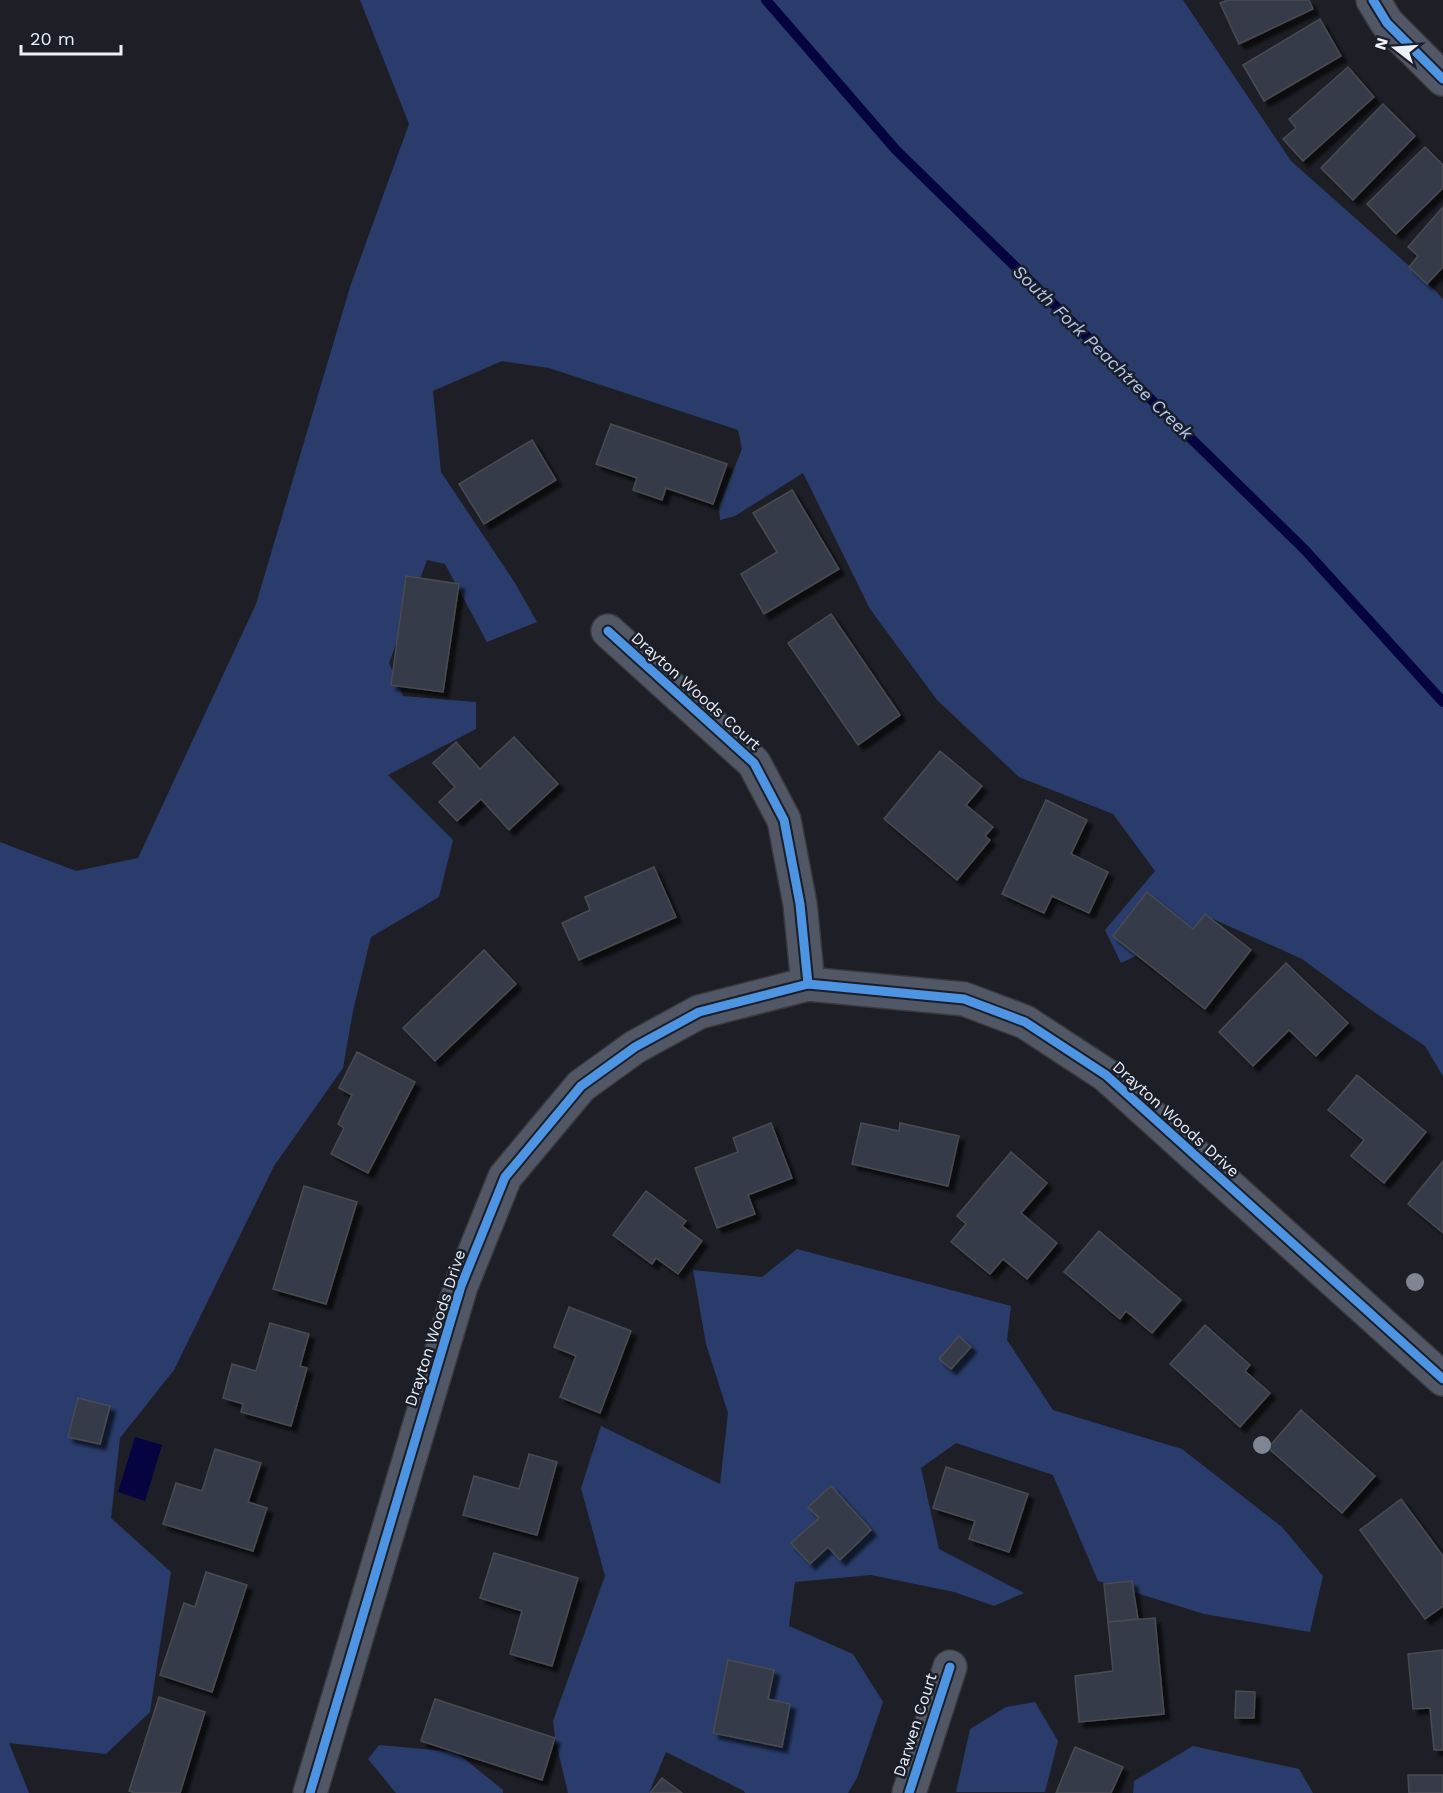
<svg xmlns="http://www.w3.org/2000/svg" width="1443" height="1793" font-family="'Work Sans',sans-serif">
<defs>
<filter id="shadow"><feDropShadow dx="5.5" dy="5.5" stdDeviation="1.5" flood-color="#0009"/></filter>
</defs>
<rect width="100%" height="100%" fill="#1e1f26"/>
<g fill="#293c6b">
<path d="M360 0H1183L1291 161 1425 280 1443 299V1076L1425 1046 1374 1012 1302 959 1213 919 1121 963 1105 930 1155 871 1113 814 1019 777 937 700 870 609 803 473 735 516 720 520 719 506 742 449 738 430 549 368 502 361 433 391 441 472 515 583 537 622 487 642 445 564 427 560 389 663 403 696 476 702V729L388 775 453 840 439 897 371 937 353 1011 343 1068 274 1166 174 1370 120 1438 111 1518 171 1572 150 1712 106 1754 9 1743 29 1793H0V842L76 871 138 858 256 604 350 287 409 124Z"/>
<path d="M797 1249 1011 1306 1007 1340 1053 1410 1182 1449 1282 1527 1323 1576 1310 1632 1204 1614 1098 1581 1053 1475 956 1443 921 1468 939 1549 1024 1593 994 1606 954 1592 871 1575 795 1582 789 1626 853 1654 883 1702 857 1778 848 1793H745L744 1791 666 1752 649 1793H568L555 1738 553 1721 605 1576 581 1488 601 1426 720 1484 728 1413 706 1344 693 1270 762 1277Z"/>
<path d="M1035 1702 1058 1741 1045 1792H956L970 1729 1006 1707Z"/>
<path d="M379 1745 456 1752 503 1790V1793H396L368 1759Z"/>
<path d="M1193 1746 1299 1769 1313 1793H1133L1134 1781Z"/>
</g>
<path fill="#050340" d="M135 1437 162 1445 145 1501 118 1492Z"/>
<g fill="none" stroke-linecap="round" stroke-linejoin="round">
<path stroke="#050340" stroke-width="10" d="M766 0 896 150 1305 550 1443 702"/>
</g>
<g fill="#363b49" stroke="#494b51" stroke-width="1.5" filter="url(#shadow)">
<path d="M1228 0H1309L1313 9 1239 44 1220 3Z"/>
<path d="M1320 19 1341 56 1264 101 1243 65Z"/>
<path d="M1348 67 1374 97 1303 161 1283 139 1296 128 1289 119Z"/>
<path d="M1383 104 1415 136 1353 200 1321 168Z"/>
<path d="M1425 147 1443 165V188L1396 234 1367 204Z"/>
<path d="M1443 207V267L1427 284 1409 267 1418 256 1408 247Z"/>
<path d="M611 424 727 464 713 504 666 488 662 500 633 490 637 478 596 464Z"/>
<path d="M532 440 556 480 484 524 459 484Z"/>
<path d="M792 490 839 569 764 614 741 574 777 552 753 513Z"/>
<path d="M406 576 459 584 443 692 391 685Z"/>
<path d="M831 614 900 715 858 745 788 643Z"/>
<path d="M514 737 558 784 509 830 481 799 457 821 439 802 455 787 433 763 456 742 480 769Z"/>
<path d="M940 751 982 786 966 805 993 827 985 836 990 840 957 880 884 819Z"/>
<path d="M1046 800 1087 820 1071 854 1108 872 1089 913 1052 896 1044 913 1002 894Z"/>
<path d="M654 867 676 917 579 960 562 923 590 910 585 897Z"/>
<path d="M1147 892 1193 929 1205 914 1251 950 1205 1009 1113 936Z"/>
<path d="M484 950 516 984 435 1061 403 1028Z"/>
<path d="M1286 963 1348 1023 1316 1056 1289 1030 1253 1066 1219 1032Z"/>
<path d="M357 1052 415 1082 368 1173 331 1154 344 1128 338 1124 352 1095 339 1088Z"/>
<path d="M1357 1075 1426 1132 1384 1183 1351 1156 1364 1140 1328 1110Z"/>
<path d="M771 1123 792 1178 748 1195 755 1214 717 1228 695 1168 738 1152 733 1138Z"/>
<path d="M861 1123 899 1131 900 1123 959 1136 948 1186 852 1164Z"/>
<path d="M1011 1152 1047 1183 1021 1213 1057 1243 1027 1279 1003 1259 990 1274 951 1242 966 1224 957 1216Z"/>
<path d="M1443 1161V1233L1408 1204Z"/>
<path d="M304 1186 357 1202 326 1304 273 1289Z"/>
<path d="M646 1191 686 1221 682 1226 702 1241 678 1274 656 1258 652 1264 613 1235Z"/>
<path d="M1099 1231 1181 1300 1152 1333 1126 1311 1120 1319 1064 1272Z"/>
<path d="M569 1307 631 1331 600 1413 560 1397 576 1356 554 1347Z"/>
<path d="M270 1323 309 1334 300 1366 307 1368 291 1426 241 1412 243 1404 223 1398 232 1364 256 1371Z"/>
<path d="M1205 1325 1250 1365 1245 1371 1270 1393 1240 1427 1170 1364Z"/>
<path d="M959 1336 971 1347 951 1369 939 1359Z"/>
<path d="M78 1398 110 1406 100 1444 68 1437Z"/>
<path d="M1301 1410 1375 1476 1342 1513 1268 1448Z"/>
<path d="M215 1449 261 1463 248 1502 267 1508 253 1551 163 1524 176 1483 202 1491Z"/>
<path d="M529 1454 557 1462 537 1535 463 1515 474 1476 519 1489Z"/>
<path d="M946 1467 1028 1494 1009 1552 969 1539 975 1521 933 1508Z"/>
<path d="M831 1486 871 1530 840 1560 828 1547 810 1564 791 1543 819 1518 808 1507Z"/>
<path d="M1401 1499 1443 1556V1606L1425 1619 1360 1530Z"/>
<path d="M494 1553 578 1578 552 1666 510 1654 522 1611 480 1598Z"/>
<path d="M206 1572 247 1585 212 1692 160 1675 184 1603 195 1607Z"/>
<path d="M1132 1581 1138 1619 1108 1622 1104 1584Z"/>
<path d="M1155 1618 1164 1714 1079 1722 1075 1676 1113 1671 1108 1622Z"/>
<path d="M1443 1650V1750H1434L1430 1708 1413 1709 1408 1654Z"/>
<path d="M728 1660 774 1670 768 1699 790 1704 782 1747 713 1733Z"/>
<path d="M1236 1691 1255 1692 1254 1718H1235Z"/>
<path d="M159 1697 205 1712 180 1793H135L129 1791Z"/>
<path d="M435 1699 555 1738 542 1780 421 1741Z"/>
<path d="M1075 1747 1123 1767 1111 1793H1056Z"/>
<path d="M1408 1775H1443V1793H1409Z"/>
<path d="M662 1778 682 1793H650Z"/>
</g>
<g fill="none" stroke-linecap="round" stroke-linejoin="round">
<g stroke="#38393e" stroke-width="36">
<g id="minor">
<path d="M1373 0 1387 23 1443 79"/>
<path d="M608 631 754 763 784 820 800 904 808 984"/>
<path d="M310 1793 461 1286 505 1177 581 1086 635 1047 699 1012 808 984 964 999 1025 1022 1106 1075 1443 1379"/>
<path d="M909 1793 950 1667"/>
</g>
</g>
<use href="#minor" stroke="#525766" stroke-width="33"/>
<g stroke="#1a1e29" stroke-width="13">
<g id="cycleway">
<path d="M1373 0 1387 23 1443 79"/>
<path d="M608 631 754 763 784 820 800 904 808 984"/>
<path d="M310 1793 461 1286 505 1177 581 1086 635 1047 699 1012 808 984 964 999 1025 1022 1106 1075 1443 1379"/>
<path d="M909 1793 950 1667"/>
</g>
</g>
<use href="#cycleway" stroke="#4d94e3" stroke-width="9"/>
</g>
<g fill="#808593">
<circle cx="1415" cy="1282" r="9"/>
<circle cx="1262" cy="1445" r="9"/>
</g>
<g text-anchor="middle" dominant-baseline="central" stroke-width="5" stroke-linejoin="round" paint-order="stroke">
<g font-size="16" fill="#edf0f8" stroke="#1a1e29">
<text transform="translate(696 691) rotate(42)">Drayton Woods Court</text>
<text transform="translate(1176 1119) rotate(42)">Drayton Woods Drive</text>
<text transform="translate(435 1328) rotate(-72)">Drayton Woods Drive</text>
<text transform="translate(915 1725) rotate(-72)">Darwen Court</text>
</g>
<g font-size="18" font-style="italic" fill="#b4c6ee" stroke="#1a1e29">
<text transform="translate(1103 352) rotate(44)">South Fork Peachtree Creek</text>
</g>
</g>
<g transform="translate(1395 48) rotate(287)" stroke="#1a1e29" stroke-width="4.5" paint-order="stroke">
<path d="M0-4.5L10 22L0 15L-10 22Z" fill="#edf0f8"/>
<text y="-9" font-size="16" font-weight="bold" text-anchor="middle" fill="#edf0f8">N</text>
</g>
<path d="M21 45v9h100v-9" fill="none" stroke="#edf0f8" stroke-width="3"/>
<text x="30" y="45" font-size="18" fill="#edf0f8" stroke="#1a1e29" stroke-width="4.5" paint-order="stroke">20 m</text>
</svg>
